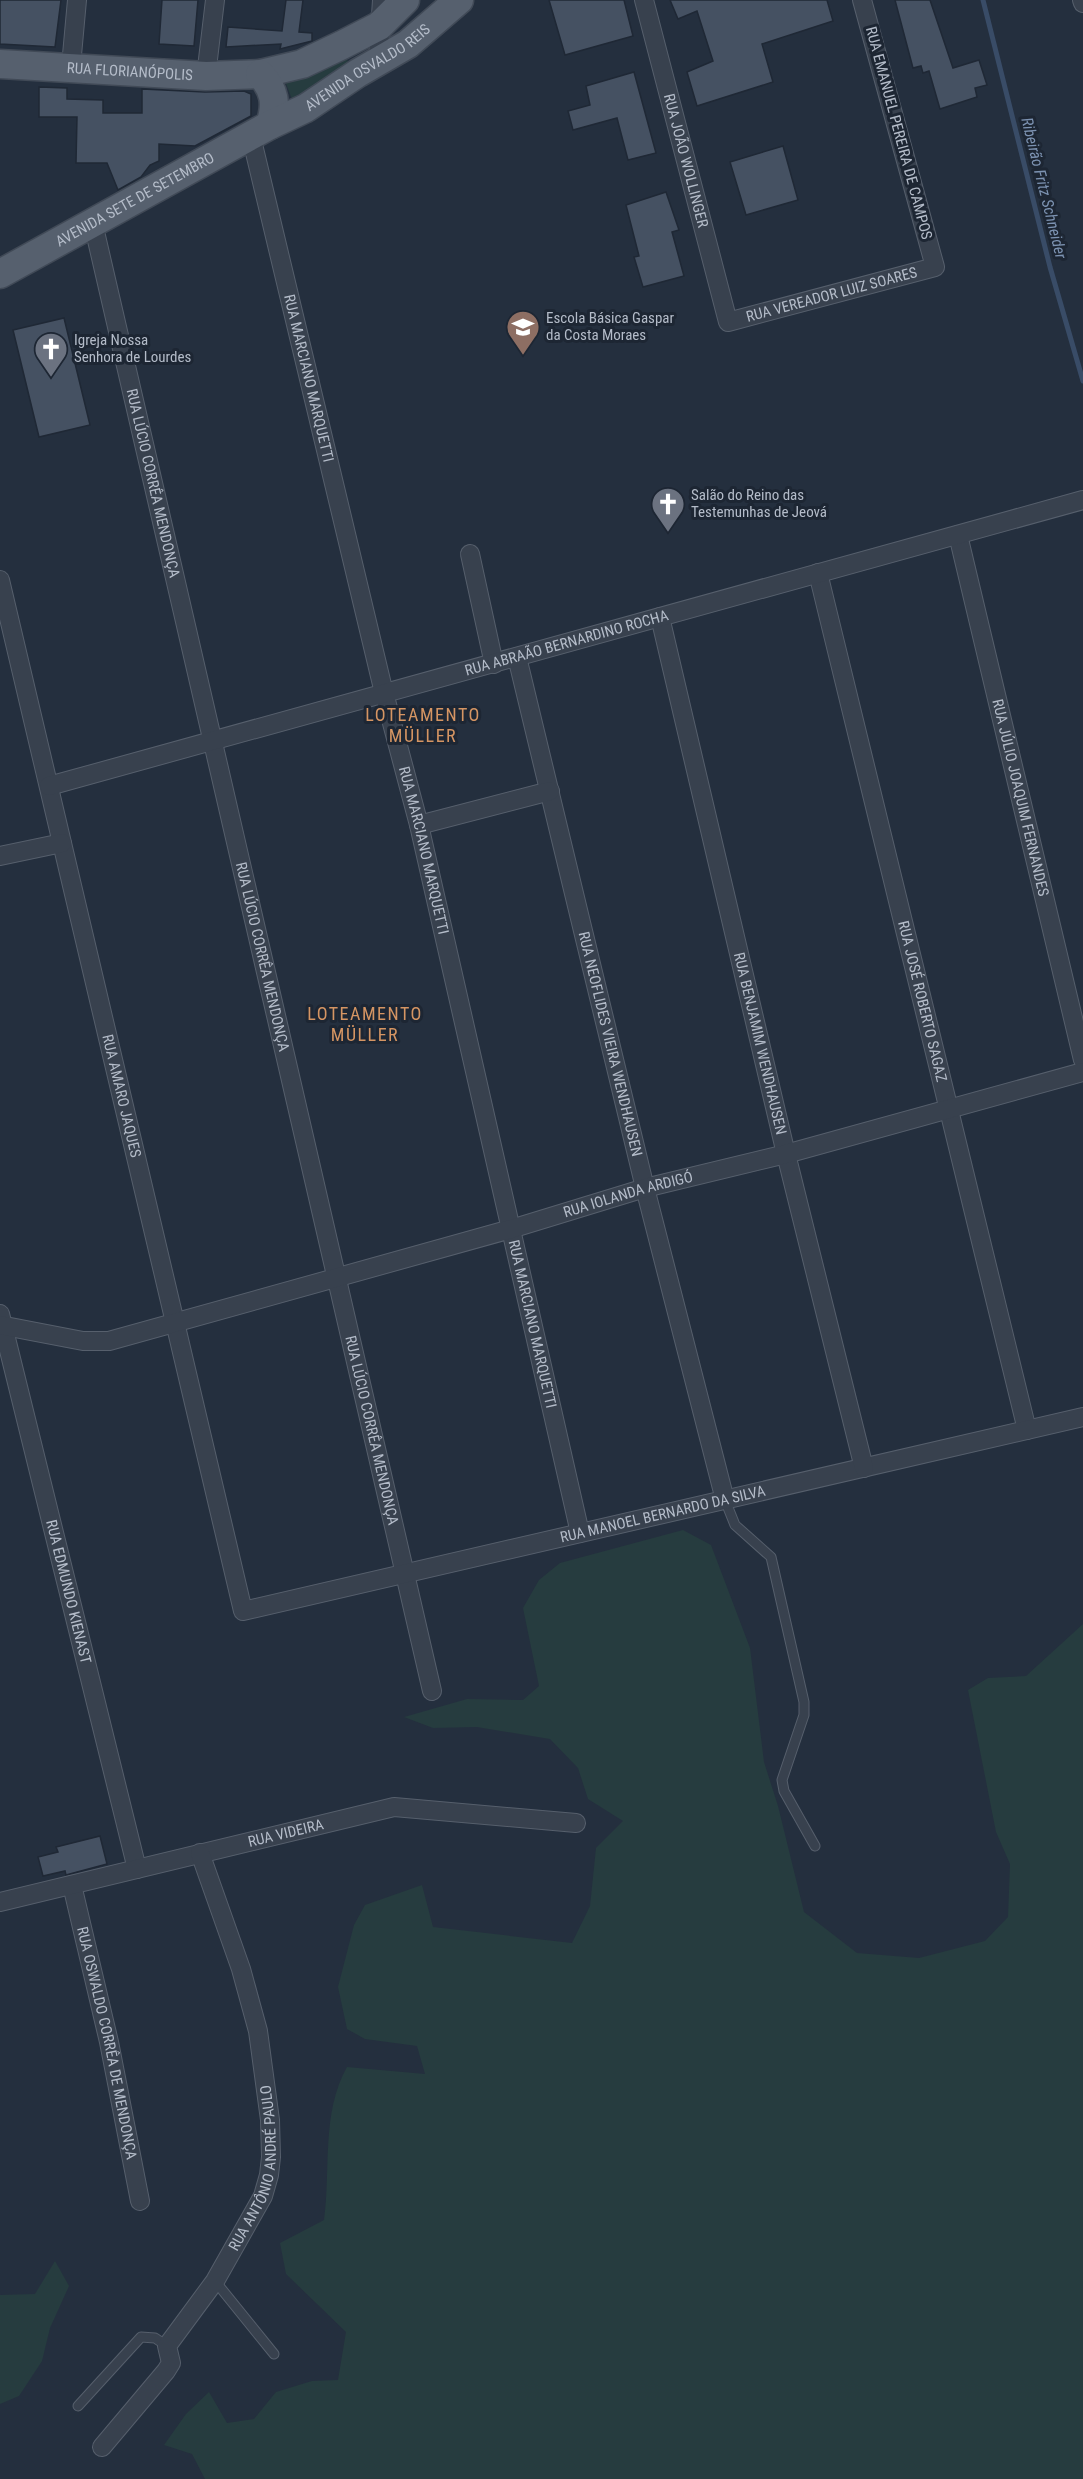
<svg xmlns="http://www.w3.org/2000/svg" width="1083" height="2479" font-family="'Roboto Condensed',sans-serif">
<rect width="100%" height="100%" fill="#242f3e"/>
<g fill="#263c3f">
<path d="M346 57 348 62 293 102 285 81Z"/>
<path d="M683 1530 711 1545 750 1648 764 1762 778 1806 804 1912 857 1953 919 1958 985 1941 1008 1917 1010 1864 996 1832 968 1690 988 1678 1026 1676 1083 1624V2479H205L192 2454 164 2445 186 2414 209 2392 227 2423 254 2419 276 2392 312 2381 338 2380 346 2332 286 2274 280 2243 324 2220C331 2170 321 2113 347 2067L425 2074 417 2046 365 2039 347 2029 338 1987 354 1925 365 1905 422 1885 433 1927 572 1943 590 1906 596 1848 623 1821 588 1799 578 1768 550 1739 477 1727 433 1728 404 1717 467 1699 523 1700 539 1686 523 1608 539 1580 560 1563Z"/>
<path d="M55 2261 69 2286 50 2328 42 2361 19 2396 0 2404V2295L35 2294Z"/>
</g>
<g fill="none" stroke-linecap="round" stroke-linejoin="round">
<path stroke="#394c67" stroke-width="5" d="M983 0 1050 267 1083 381"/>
</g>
<g fill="#455162" stroke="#1f2835" stroke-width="1.5">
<path d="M0 0H61L55 47 0 44Z"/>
<path d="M162 0H198L194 46 159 44Z"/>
<path d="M286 0H303L299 32 312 33V41L280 49 281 44 226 47 228 27 282 31Z"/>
<path d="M549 0H624L633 36 565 55Z"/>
<path d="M670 0H827L833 21 762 44 773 82 697 106 687 72 713 61 697 11 678 19Z"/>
<path d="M895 0H930L953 68 979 60 987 85 975 88 977 97 940 109 929 71 923 73 921 66 913 68Z"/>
<path d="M634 72 656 153 628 160 617 118 573 130 568 111 590 105 586 86Z"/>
<path d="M39 87 67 88V99L103 100V113H142V89L205 92 244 91 251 94V116L195 146 159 144V161L150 165 141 177 118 190 107 163H76L77 117H39Z"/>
<path d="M783 146 798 200 746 215 730 162Z"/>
<path d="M666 192 679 230 672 232 684 276 643 287 634 257 639 256 626 205Z"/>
<path d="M64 318 90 425 39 437 13 330Z"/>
<path d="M100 1836 107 1864 66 1875 65 1871 43 1876 38 1857 58 1852 56 1847Z"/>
</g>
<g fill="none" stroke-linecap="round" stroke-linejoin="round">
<g stroke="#565f6c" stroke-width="11">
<g id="lane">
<path d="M725 1500 735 1525 771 1557 804 1702V1715L782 1780 784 1791 815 1846"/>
<path d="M215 2281 274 2354"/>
<path d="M78 2406 141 2337 155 2338 167 2346"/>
</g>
</g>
<g stroke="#565f6c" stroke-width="20">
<g id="street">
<path id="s1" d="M644 0 728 322 935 267 862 0"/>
<path d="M1082 0 1083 3"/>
<path d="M378 61 382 0"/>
<path d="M71 66 77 0"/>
<path d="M206 76 215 0"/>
<path id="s2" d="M251 136 384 693 419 825 580 1533"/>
<path id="s3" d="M93 223 432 1691"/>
<path id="s4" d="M958 535 1083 1060"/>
<path d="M470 554 494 664"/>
<path id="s5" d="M818 573 1027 1430"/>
<path id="s6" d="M0 580 243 1611 1083 1417"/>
<path id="s7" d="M660 617 786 1154 864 1468"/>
<path id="s8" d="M517 657 645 1188 725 1500"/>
<path id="s9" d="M49 786 1083 500"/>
<path d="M419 825 550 791"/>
<path d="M0 856 62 843"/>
<path id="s10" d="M0 1314 137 1869"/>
<path id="s11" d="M0 1325 83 1341H109L511 1229 645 1188 786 1154 1083 1072"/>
<path id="s12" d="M72 1885 109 2042 140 2201"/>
<path id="s13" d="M0 1902 394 1807 576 1823"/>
<path id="s14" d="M102 2447 166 2371 171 2363 167 2346 215 2281 263 2196 269 2175 271 2157 270 2120 258 2031 241 1969 200 1853"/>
</g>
</g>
<g stroke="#414a57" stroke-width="31">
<g id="primary">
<path id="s15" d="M0 64 206 76 260 74 302 64 342 45 379 26 405 0"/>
<path d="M260 74C275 90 277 104 270 125"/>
<path id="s16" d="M0 274 270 125 306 108 358 73 408 44 459 0"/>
</g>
</g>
<use href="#lane" stroke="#38414e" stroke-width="9"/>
<use href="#street" stroke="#38414e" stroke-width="18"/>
<use href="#primary" stroke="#56606e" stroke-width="28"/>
</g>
<defs>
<g id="school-pin" transform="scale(1.725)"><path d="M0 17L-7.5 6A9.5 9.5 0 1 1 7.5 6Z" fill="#8d6e63" stroke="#1d2633"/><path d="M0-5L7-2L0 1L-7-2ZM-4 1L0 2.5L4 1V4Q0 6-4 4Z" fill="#fff"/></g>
<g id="church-pin" transform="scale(1.725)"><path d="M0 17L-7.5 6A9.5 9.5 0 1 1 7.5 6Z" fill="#6b7280" stroke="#1d2633"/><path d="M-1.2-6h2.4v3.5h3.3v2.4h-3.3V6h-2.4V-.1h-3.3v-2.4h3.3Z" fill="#fff"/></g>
</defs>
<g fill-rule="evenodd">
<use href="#school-pin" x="523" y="327"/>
<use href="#church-pin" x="51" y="349"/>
<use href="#church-pin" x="668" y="504"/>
</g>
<g text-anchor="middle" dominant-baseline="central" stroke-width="6" stroke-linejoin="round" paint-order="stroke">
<g font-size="15" fill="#b4bcc9" stroke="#1d2633">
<text stroke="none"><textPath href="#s16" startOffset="422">AVENIDA OSVALDO REIS</textPath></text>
<text stroke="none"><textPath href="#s15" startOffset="130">RUA FLORIANÓPOLIS</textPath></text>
<text transform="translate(899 133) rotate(75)">RUA EMANUEL PEREIRA DE CAMPOS</text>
<text stroke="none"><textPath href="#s1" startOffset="166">RUA JOÃO WOLLINGER</textPath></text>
<text stroke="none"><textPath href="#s16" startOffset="154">AVENIDA SETE DE SETEMBRO</textPath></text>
<text stroke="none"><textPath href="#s1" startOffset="440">RUA VEREADOR LUIZ SOARES</textPath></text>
<text stroke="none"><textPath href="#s2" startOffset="249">RUA MARCIANO MARQUETTI</textPath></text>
<text stroke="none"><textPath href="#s3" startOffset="267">RUA LÚCIO CORRÊA MENDONÇA</textPath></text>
<text stroke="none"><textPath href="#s9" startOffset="537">RUA ABRAÃO BERNARDINO ROCHA</textPath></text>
<text stroke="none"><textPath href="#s4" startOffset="270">RUA JÚLIO JOAQUIM FERNANDES</textPath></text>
<text stroke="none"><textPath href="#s2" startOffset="735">RUA MARCIANO MARQUETTI</textPath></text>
<text stroke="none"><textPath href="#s3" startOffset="753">RUA LÚCIO CORRÊA MENDONÇA</textPath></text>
<text stroke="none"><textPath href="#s5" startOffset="441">RUA JOSÉ ROBERTO SAGAZ</textPath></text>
<text stroke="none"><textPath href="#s7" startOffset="438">RUA BENJAMIM WENDHAUSEN</textPath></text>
<text stroke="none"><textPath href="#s8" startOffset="398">RUA NEOFLIDES VIEIRA WENDHAUSEN</textPath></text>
<text stroke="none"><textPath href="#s6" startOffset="530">RUA AMARO JAQUES</textPath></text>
<text stroke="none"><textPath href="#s11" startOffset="650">RUA IOLANDA ARDIGÓ</textPath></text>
<text stroke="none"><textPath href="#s2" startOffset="1221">RUA MARCIANO MARQUETTI</textPath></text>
<text stroke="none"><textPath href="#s3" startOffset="1239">RUA LÚCIO CORRÊA MENDONÇA</textPath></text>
<text stroke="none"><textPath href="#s6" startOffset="1490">RUA MANOEL BERNARDO DA SILVA</textPath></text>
<text stroke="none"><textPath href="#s10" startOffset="286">RUA EDMUNDO KIENAST</textPath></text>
<text stroke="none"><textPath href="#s13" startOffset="294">RUA VIDEIRA</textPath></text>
<text stroke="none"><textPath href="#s12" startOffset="162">RUA OSWALDO CORRÊA DE MENDONÇA</textPath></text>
<text stroke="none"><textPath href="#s14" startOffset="330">RUA ANTÔNIO ANDRÉ PAULO</textPath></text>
</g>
<g font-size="15" fill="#b4bcc9" stroke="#1d2633" text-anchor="start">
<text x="546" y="318">Escola Básica Gaspar<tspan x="546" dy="17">da Costa Moraes</tspan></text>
<text x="74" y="340">Igreja Nossa<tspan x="74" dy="17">Senhora de Lourdes</tspan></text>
<text x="691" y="495">Salão do Reino das<tspan x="691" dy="17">Testemunhas de Jeová</tspan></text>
</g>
<g font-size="16" font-style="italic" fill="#7c92b1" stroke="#1d2633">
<text transform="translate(1044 188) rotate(76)">Ribeirão Fritz Schneider</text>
</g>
<g font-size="18" letter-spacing="1.5" fill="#d59563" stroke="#1d2633">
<text x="423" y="714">LOTEAMENTO<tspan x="423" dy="21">MÜLLER</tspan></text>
<text x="365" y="1013">LOTEAMENTO<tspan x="365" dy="21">MÜLLER</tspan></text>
</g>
</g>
</svg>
